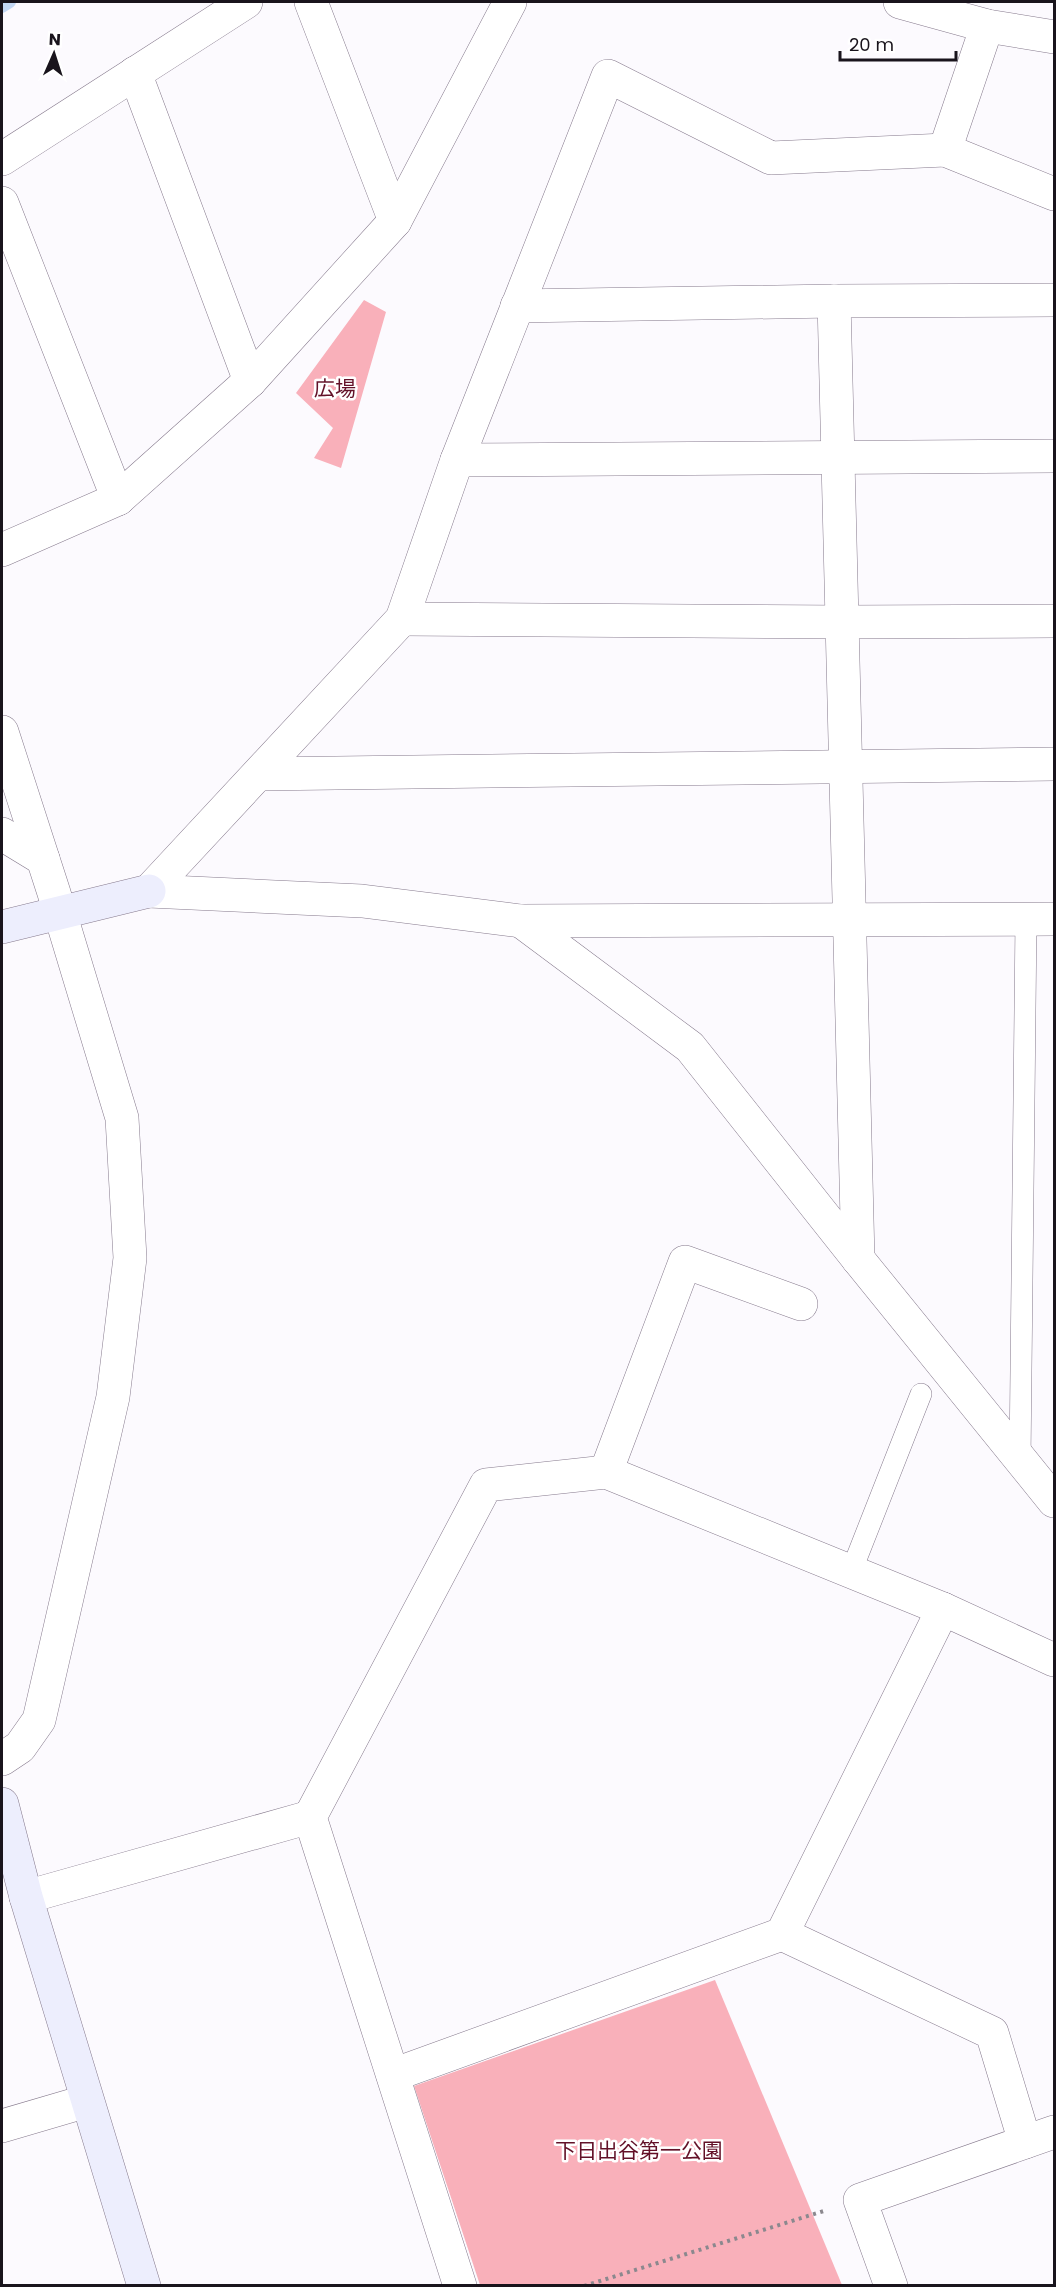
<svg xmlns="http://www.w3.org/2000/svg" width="1056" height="2287" font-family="Poppins,'Noto Sans JP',sans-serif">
<rect width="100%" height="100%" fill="#fcfafe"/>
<g fill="#f9b0ba">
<path d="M364 300 386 312 341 468 314 458 333 428 296 393Z"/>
<path d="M715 1980 842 2285H480L414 2086Z"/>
</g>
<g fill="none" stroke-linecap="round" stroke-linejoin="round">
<path stroke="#c3d8f4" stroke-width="12" d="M2 7 10 2"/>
<g stroke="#867a8d" stroke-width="22">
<g id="lane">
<path d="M1020 1461 1026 920"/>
<path d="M851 1572 921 1394"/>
</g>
</g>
<g stroke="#867a8d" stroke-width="34">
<g id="street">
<path d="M311 2 395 221"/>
<path d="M900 2 987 26 1054 37"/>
<path d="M135 73 250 381"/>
<path d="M945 150 987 26"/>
<path d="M2 159 246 2"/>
<path d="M2 203 118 499"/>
<path d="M834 301 858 1259"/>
<path d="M517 306 834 301 1054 300"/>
<path d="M457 460 1054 456"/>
<path d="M2 550 118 499 250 381 395 221 510 2"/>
<path d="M402 619 842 622 1054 621"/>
<path d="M2 732 54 893 122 1118 130 1258 113 1397 39 1720 20 1747 2 1759"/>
<path d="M259 774 1054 764"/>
<path d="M2 834 43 859"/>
<path d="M149 891 402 619 457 460 608 76 771 158 945 150 1054 194"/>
<path d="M149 891 362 901 521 921 1054 919"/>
<path d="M521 921 690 1047 858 1259 1054 1501"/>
<path d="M606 1472 685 1262 801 1304"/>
<path d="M26 1897 310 1817"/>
<path d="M782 1934 992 2033 1025 2142"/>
<path d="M393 2075 782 1934 943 1609"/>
<path d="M2 2126 87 2101"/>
<path d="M460 2286 310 1817 486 1485 606 1472 943 1609 1054 1660"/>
<path d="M891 2286 860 2200 1054 2132"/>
</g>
</g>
<g stroke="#867a8d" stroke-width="34">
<g id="secondary">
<path d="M2 927 149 891"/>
<path d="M2 1804 26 1897 144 2286"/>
</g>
</g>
<path stroke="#8b888e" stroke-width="4" stroke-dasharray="3 4.5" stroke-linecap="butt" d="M584 2286 827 2210"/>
<use href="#lane" stroke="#fff" stroke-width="21"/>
<use href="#street" stroke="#fff" stroke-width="33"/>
<use href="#secondary" stroke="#edeefd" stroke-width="33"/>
</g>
<g text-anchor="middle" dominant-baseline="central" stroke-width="5" stroke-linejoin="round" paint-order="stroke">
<g font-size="21" fill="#631128" stroke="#fff">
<text x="335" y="388">広場</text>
<text x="639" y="2150">下日出谷第一公園</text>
</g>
</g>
<rect width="1056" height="2287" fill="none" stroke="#19141c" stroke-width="6"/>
<g transform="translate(54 54) rotate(3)" stroke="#ffffff" stroke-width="4.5" paint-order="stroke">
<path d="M0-4.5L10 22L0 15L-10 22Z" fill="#19141c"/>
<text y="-9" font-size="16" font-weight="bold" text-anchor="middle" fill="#19141c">N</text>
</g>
<path d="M840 51v9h116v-9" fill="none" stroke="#19141c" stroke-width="3"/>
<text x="849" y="51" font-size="18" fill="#19141c" stroke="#ffffff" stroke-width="4.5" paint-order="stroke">20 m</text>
</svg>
